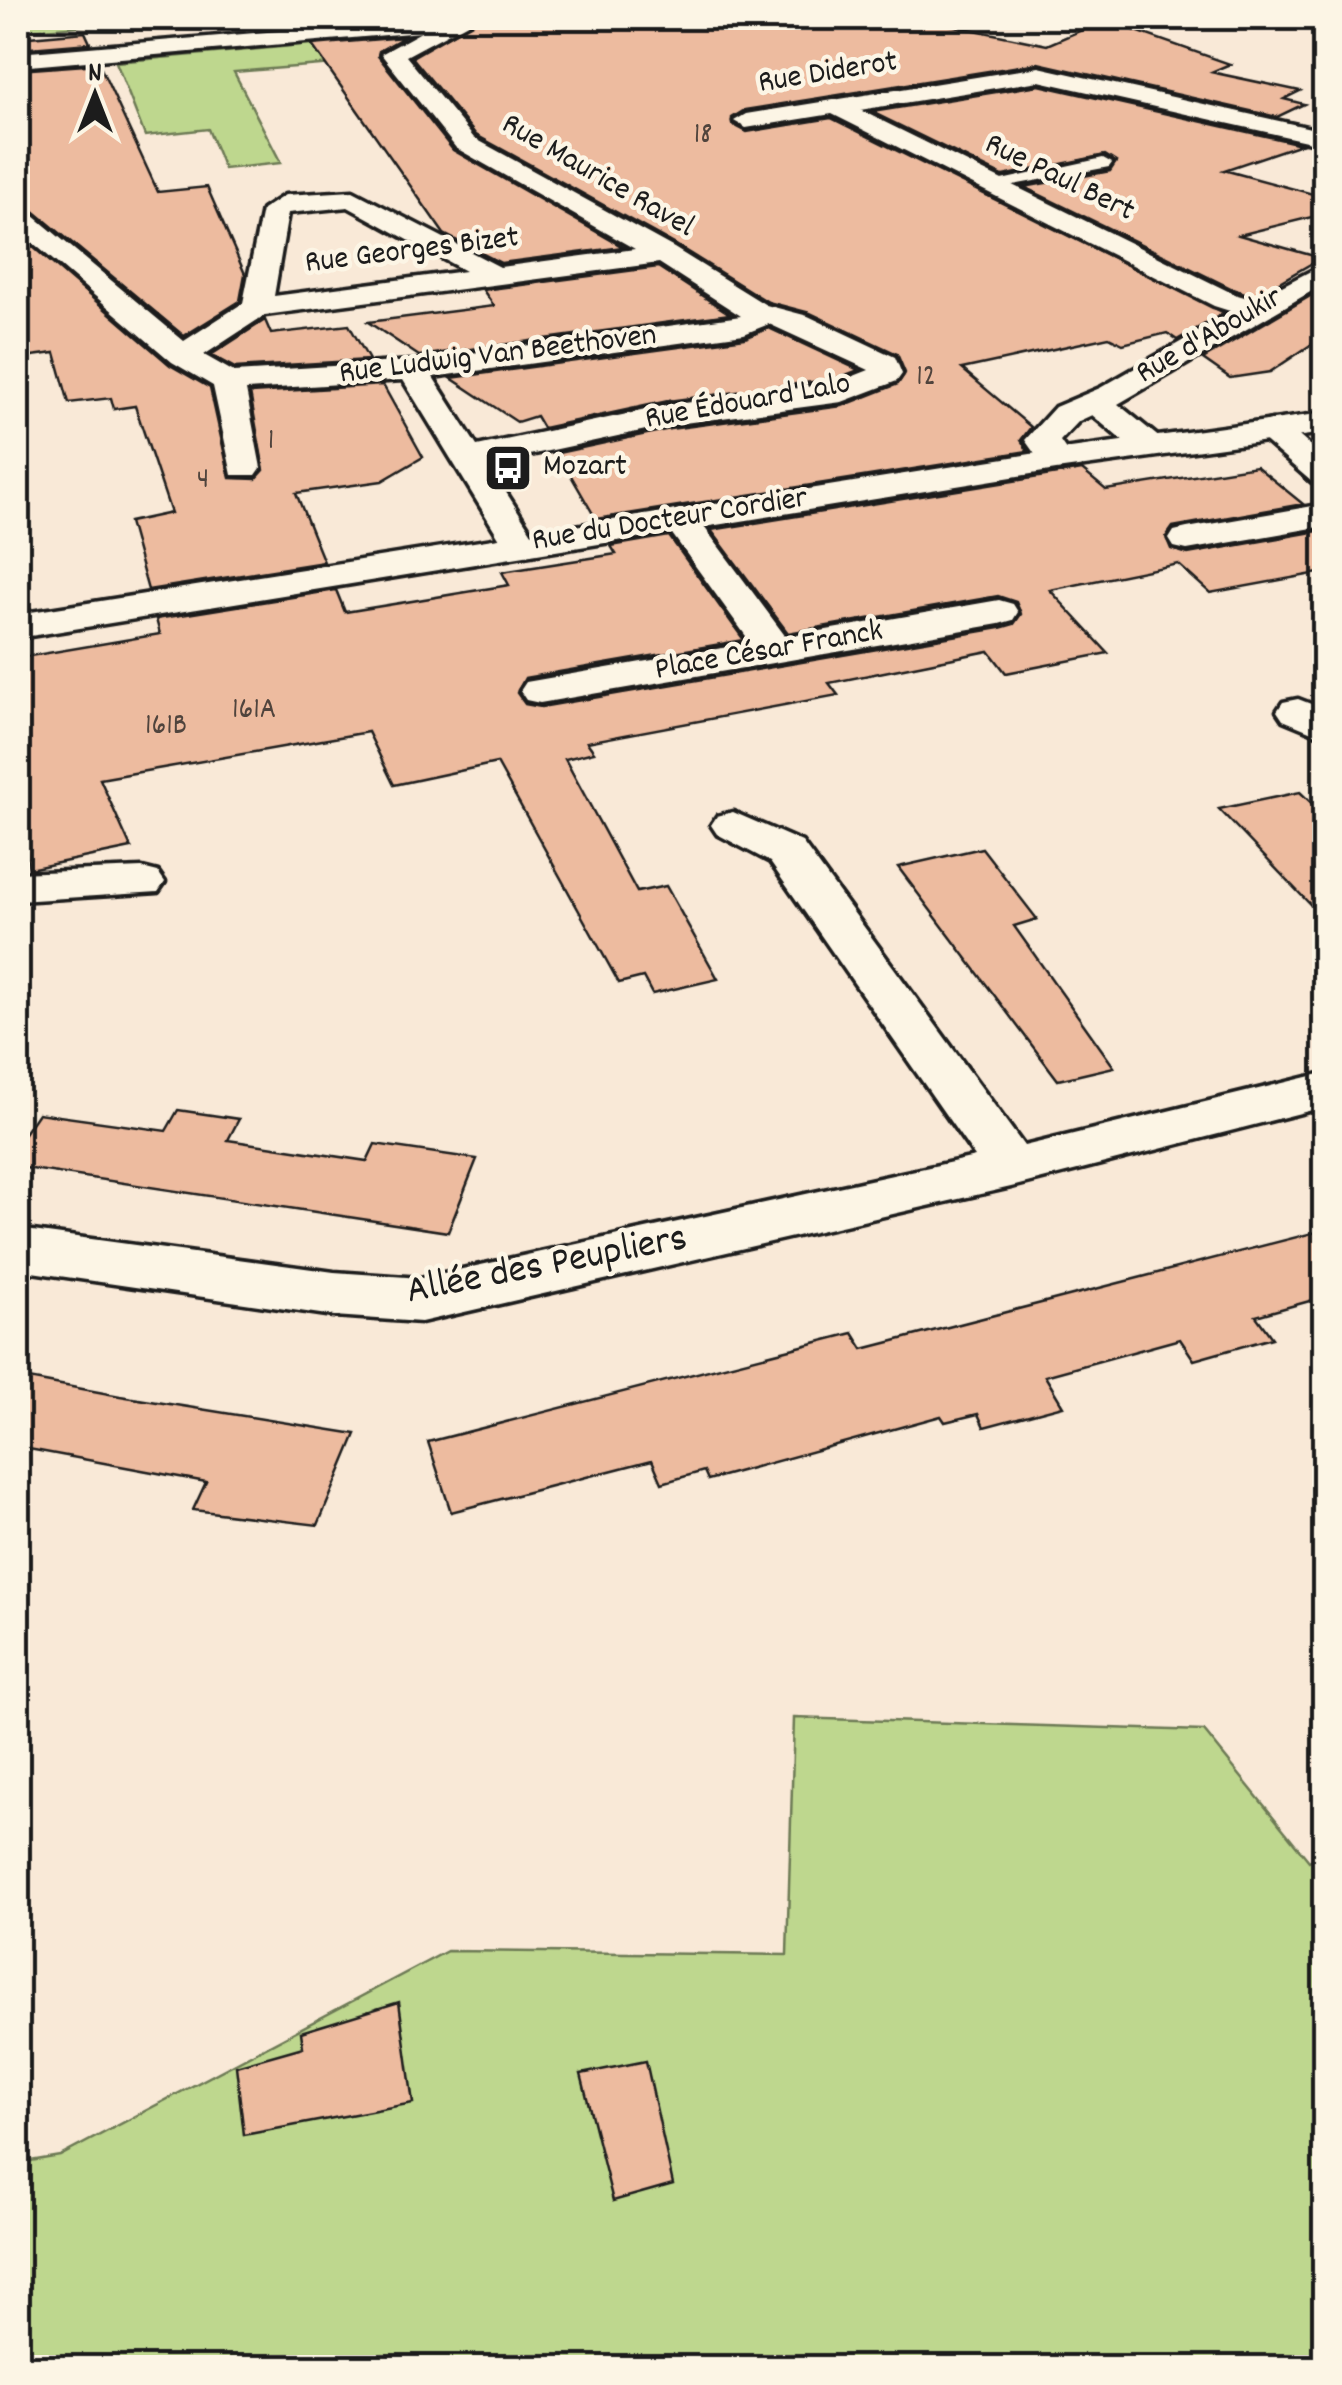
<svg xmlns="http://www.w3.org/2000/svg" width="1342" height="2385" font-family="Dekko,sans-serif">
<rect width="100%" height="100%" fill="#f9e9d7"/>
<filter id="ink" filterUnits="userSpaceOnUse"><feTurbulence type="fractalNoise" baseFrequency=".01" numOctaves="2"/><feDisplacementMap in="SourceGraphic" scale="20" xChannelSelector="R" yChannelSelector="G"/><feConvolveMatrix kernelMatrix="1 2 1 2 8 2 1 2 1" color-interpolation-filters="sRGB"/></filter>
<g filter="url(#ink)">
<g fill="#bed78e" stroke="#6d7a55" stroke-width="2.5">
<path d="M18 18H180L18 31Z"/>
<path d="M404 33 376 50 370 61 234 72 281 163 224 169 208 129 145 136 116 62 302 45 311 37Z"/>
<path d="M794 1718 1204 1731 1309 1861 1324 1854V2367L18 2368V2163L60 2156 447 1951 787 1955Z"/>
</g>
<g fill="#edbb9f" stroke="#1c1c1c" stroke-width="2.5">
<path d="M480 18H940V23L1047 45 1105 20 1230 64 1211 72 1300 91 1284 99 1304 104 1277 117 1038 63 745 110 732 118V124L747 132 831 118 1224 313 1177 340 1167 333 1123 344 1109 337 962 369 1031 427 1021 440 1028 451 596 519 558 453 670 429 842 406 898 384 905 373 897 354 810 313 768 302 676 245 476 135 412 57Z"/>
<path d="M85 32 90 43 18 49V38Z"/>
<path d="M404 37 379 51 378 56 453 150 623 247 501 263 444 234 312 45Z"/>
<path d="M99 64 158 192 207 187 245 274 240 301 184 336 30 208 18 206V70Z"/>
<path d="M1039 85 1301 144 1224 170 1324 197V214L1239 235 1321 258 1255 296 1235 290 1024 187 1110 171 1116 162 1105 155 1003 176 872 112Z"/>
<path d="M18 234 170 365 210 388 230 478 256 479 264 470 250 393 383 385 423 457 382 481 296 493 324 562 148 590 129 522 171 513 135 406 114 409 111 398 69 403 55 353 24 357 23 352 18 353Z"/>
<path d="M658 267 730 314 419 356 368 322 494 306 483 290Z"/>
<path d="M1324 288V336L1270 372 1230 378 1203 359Z"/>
<path d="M265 320 271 334 349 325 369 360 235 368 211 355Z"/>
<path d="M769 328 859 370 835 379 668 401 543 428 536 416 517 422 451 378 745 338Z"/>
<path d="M1256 466 1303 504 1173 527 1166 537 1171 549 1188 554 1324 530V572L1210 593 1178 564 1050 590 1108 653 1006 673 989 651 829 683 838 695 587 742 594 752 565 759 637 892 666 886 718 979 652 994 643 977 619 983 497 763 394 785 368 732 100 779 131 848 29 869 18 803V658L160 634 156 619 336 590 345 612 509 585 502 572 616 554 611 546 669 536 744 640 525 678 517 693 525 704 541 707 1000 628 1014 624 1021 614 1016 602 998 596 788 633 711 530 1082 470 1106 490Z"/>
<path d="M1300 792 1324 815V919L1219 809Z"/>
<path d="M982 848 1037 919 1014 926 1114 1067 1058 1080 898 867Z"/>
<path d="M178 1110 239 1119 228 1140 367 1161 375 1144 477 1159 448 1232 18 1167V1142L38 1113 166 1131Z"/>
<path d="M1324 1230V1297L1256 1316 1272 1338 1194 1360 1180 1339 1045 1376 1063 1406 984 1427 978 1414 945 1422 941 1416 708 1480 704 1471 662 1483 652 1460 451 1512 428 1442 853 1333 863 1349Z"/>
<path d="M18 1377 120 1396 356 1434 318 1525 193 1510 206 1482 18 1447Z"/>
<path d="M399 2002 413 2103 244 2135 236 2066 303 2047 301 2032Z"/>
<path d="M646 2061 673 2184 613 2201 581 2074Z"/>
</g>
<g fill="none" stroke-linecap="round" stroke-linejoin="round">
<g stroke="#1c1c1c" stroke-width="7">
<path id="lane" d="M1103 158 1112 163 1109 167 992 189 983 184Z"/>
</g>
<g stroke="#1c1c1c" stroke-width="7">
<g id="street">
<path d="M435 18H477L406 56 474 138 674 248 766 305 808 316 895 357 902 374 897 381 842 402 669 425 488 464 539 544 534 552H508L503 544 403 380 246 390 261 468 256 475H232L213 386 172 362 18 230V209L28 211 184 341 243 303 262 210 285 195 353 191 500 267 635 249 456 148 381 54 421 32 18 67V53ZM348 207 465 271 274 296 288 213ZM659 263 741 316 413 361 234 372 204 355 265 315ZM769 324 869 370 836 383 669 405 477 446 433 377 744 334Z"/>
<path d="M1039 67 1324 131V145L1039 81 860 110 1234 294 1255 300 1324 264V284L1118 404 1161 439 1166 446 1161 453H1137L1092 415 1079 421 1060 441 1073 460 1068 467H1044L1025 440 1055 407 1100 388 1233 312 1214 306 832 114 746 128 734 121 746 114Z"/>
<path d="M1272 420 1284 423 1324 458V485L1312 482 1260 437 1255 430 1260 423Z"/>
<path d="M1324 504V526L1187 550 1174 547 1169 539 1174 531 1187 528Z"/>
<path d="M680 509 693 512 786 637 999 600 1013 604 1018 612 1013 620 999 624 540 703 526 700 520 691 526 682 751 643 662 520 667 512Z"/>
<path d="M1298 699 1324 709V737L1283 720 1277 711 1283 702Z"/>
<path d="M733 812 802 842 1024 1146 1324 1073V1107L1011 1187 421 1322 334 1316 18 1270V1229L334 1272 421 1278 975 1157 770 862 717 834 711 825 717 816Z"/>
<path d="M142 868 158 872 165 882 158 892 18 901V873Z"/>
</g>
</g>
<g stroke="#1c1c1c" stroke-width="7">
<path id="secondary" d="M1324 413V433L1056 470 18 638V614L1056 450Z"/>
</g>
<use href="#lane" fill="#fcf5e5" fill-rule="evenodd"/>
<use href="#street" fill="#fcf5e5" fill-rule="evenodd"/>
<use href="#secondary" fill="#fcf5e5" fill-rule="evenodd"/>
</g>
</g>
<defs>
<g id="bus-square" transform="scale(2.5)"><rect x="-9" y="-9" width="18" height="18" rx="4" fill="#1c1c1c" stroke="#fcf5e5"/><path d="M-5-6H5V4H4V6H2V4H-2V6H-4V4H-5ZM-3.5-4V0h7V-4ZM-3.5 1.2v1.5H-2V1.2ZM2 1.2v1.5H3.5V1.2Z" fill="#fff"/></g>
</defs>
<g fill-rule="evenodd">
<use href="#bus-square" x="508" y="468"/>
</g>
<g text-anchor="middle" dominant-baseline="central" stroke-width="9" stroke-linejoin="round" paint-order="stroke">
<g font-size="30" fill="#50443d">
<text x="703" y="136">18</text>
<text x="926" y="378">12</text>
<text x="271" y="442">1</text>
<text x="203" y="481">4</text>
<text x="254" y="711">161A</text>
<text x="166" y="727">161B</text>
</g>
<g font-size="32" fill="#1c1c1c" stroke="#fcf5e5">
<text transform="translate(828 74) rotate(-9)">Rue Diderot</text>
<text transform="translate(597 177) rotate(30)">Rue Maurice Ravel</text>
<text transform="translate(1059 179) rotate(26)">Rue Paul Bert</text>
<text transform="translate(412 252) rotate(-7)">Rue Georges Bizet</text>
<text transform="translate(1210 337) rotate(-30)">Rue d'Aboukir</text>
<text transform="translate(498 356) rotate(-7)">Rue Ludwig Van Beethoven</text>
<text transform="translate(748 403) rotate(-10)">Rue Édouard Lalo</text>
<text transform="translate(670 521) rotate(-9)">Rue du Docteur Cordier</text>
<text transform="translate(769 652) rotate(-10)">Place César Franck</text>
</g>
<g font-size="32" fill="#1c1c1c" stroke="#fcf5e5" text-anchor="start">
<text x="543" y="468">Mozart</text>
</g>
<g font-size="40" fill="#1c1c1c" stroke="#fcf5e5">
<text transform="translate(547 1267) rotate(-11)">Allée des Peupliers</text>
</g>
</g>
<rect width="1342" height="2385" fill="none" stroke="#fcf5e5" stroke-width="60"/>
<rect x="30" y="30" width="1282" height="2325" fill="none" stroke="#1c1c1c" stroke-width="4" filter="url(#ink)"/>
<g transform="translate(95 95)" stroke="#fcf5e5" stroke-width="8" paint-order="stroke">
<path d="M0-8L18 38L0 25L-18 38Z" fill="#1c1c1c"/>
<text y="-15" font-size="28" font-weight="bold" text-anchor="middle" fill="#1c1c1c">N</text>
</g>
</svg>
